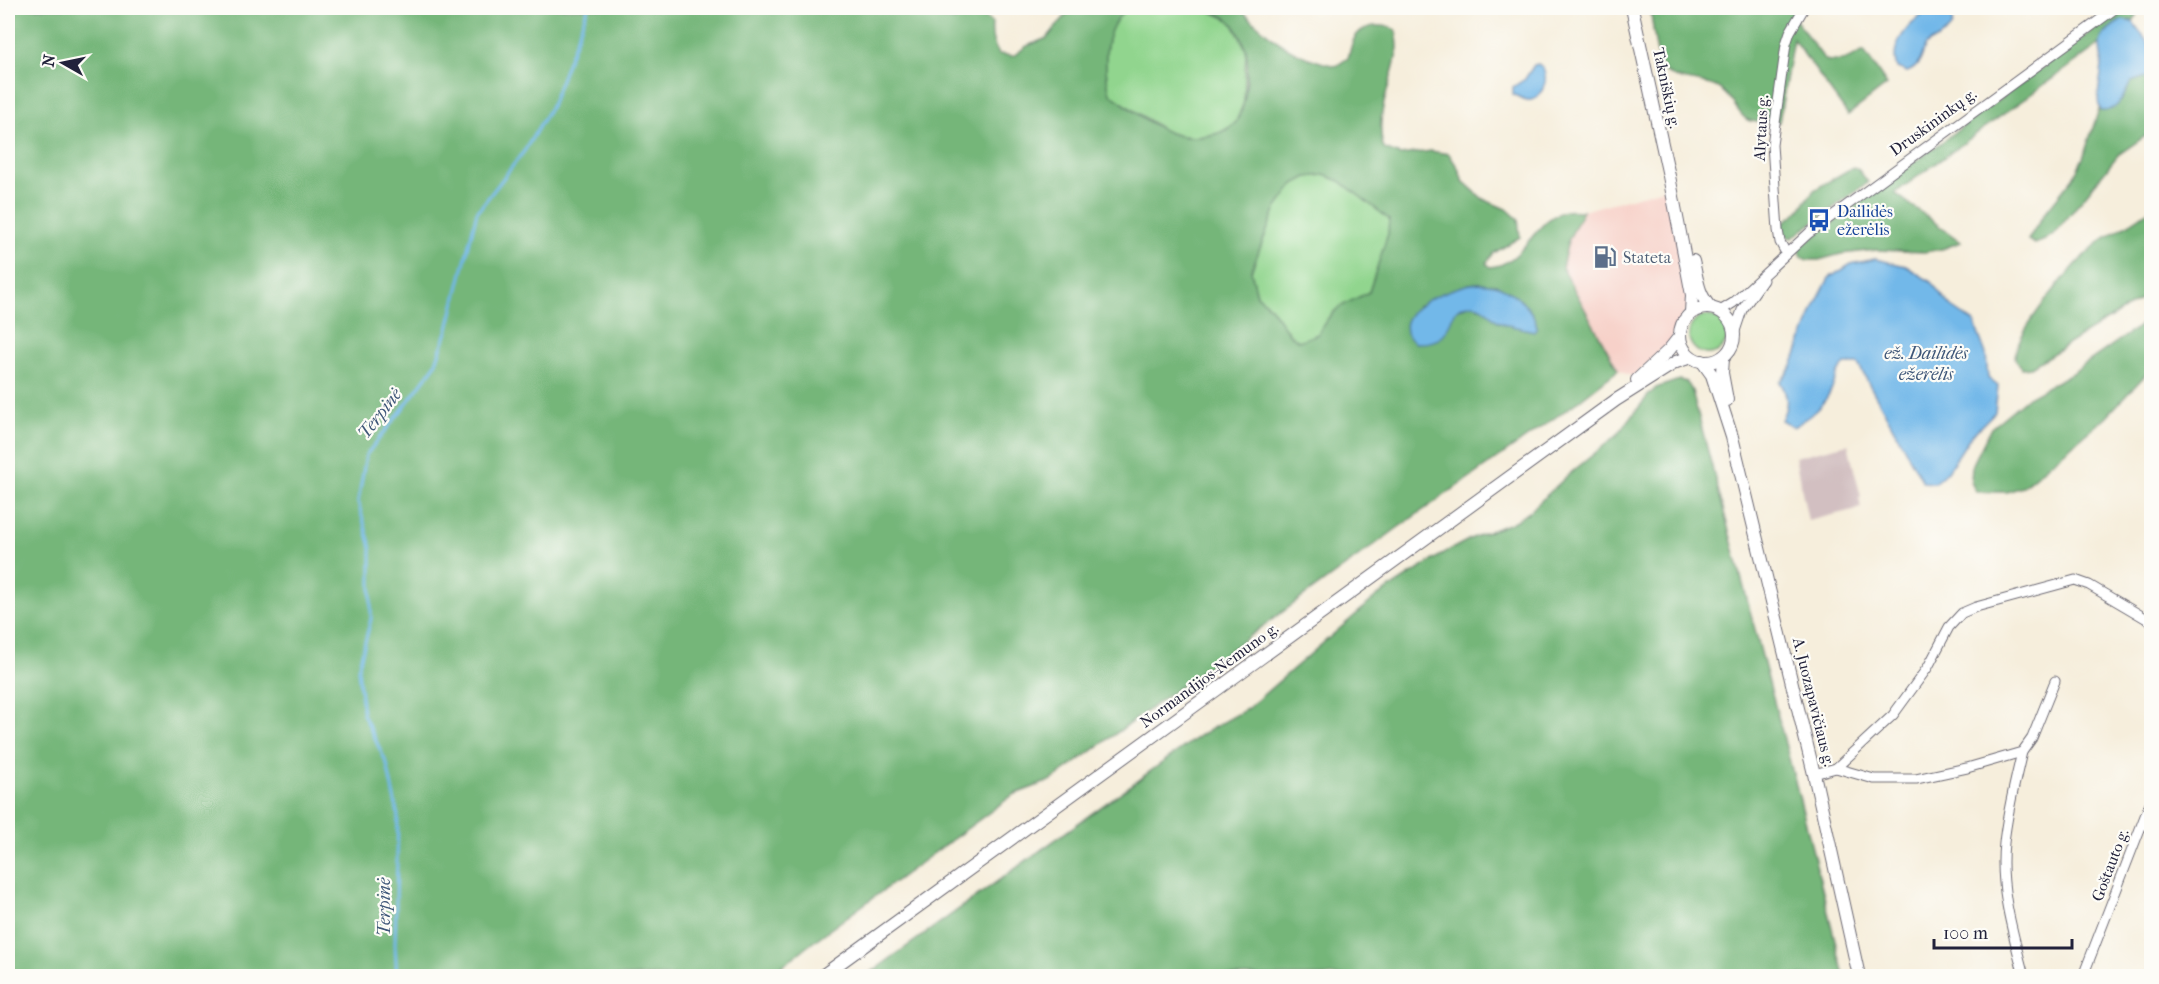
<svg xmlns="http://www.w3.org/2000/svg" width="2159" height="984" font-family="'IM FELL French Canon',serif">
<rect width="100%" height="100%" fill="#fdfcf7"/>
<filter id="ink" filterUnits="userSpaceOnUse"><feTurbulence type="fractalNoise" baseFrequency=".0167" numOctaves="2"/><feDisplacementMap in="SourceGraphic" scale="12" xChannelSelector="R" yChannelSelector="G"/><feConvolveMatrix kernelMatrix="1 2 1 2 8 2 1 2 1" color-interpolation-filters="sRGB"/></filter>
<filter id="wash" filterUnits="userSpaceOnUse"><feTurbulence type="fractalNoise" baseFrequency=".008" numOctaves="4" result="noise"/><feDisplacementMap in="SourceGraphic" scale="24" xChannelSelector="R" yChannelSelector="G"/><feGaussianBlur stdDeviation="1.35" result="paint"/><feColorMatrix in="noise" values="0 0 0 0 0 0 0 0 0 0 0 0 0 0 0 0 0 1.4 0 .05"/><feComposite in="paint" operator="in"/></filter>
<g filter="url(#wash)">
<rect width="100%" height="100%" fill="#f6eedc"/>
<path fill="#f7d1c9" d="M1667 188 1690 293 1687 308 1676 328 1671 342 1633 377 1618 370 1562 267 1568 241 1583 211Z"/>
<path fill="#d2bfc1" d="M1848 444 1861 497 1859 498 1861 508 1808 521 1795 457Z"/>
<g fill="#91d58e" stroke="#5a7c64" stroke-width="1.5">
<path d="M1128 8H1203L1231 21 1246 49 1244 102 1235 124 1219 133 1197 137 1180 136 1165 131 1110 94C1103 65 1102 27 1128 8Z"/>
<path d="M1324 175 1340 181 1389 219 1388 234 1369 292C1341 307 1334 305 1318 334L1299 341 1290 335 1270 307 1257 295 1251 271 1275 210 1294 184 1307 177Z"/>
<circle cx="1708" cy="335" r="19"/>
</g>
<g fill="#74b679" stroke="#4b6c5a" stroke-width="1.5" fill-rule="evenodd">
<path d="M8 8H933L942 18 954 21 964 8H975L992 23C991 35 992 43 999 54L1013 56 1027 46 1047 38 1072 8H1128C1102 28 1103 65 1110 94 1129 107 1159 133 1181 136 1196 139 1221 136 1233 125 1247 114 1249 66 1246 50 1245 43 1236 27 1231 22 1225 15 1211 11 1203 8H1239C1273 39 1289 56 1336 66L1348 58C1350 52 1351 45 1354 39 1362 24 1382 23 1396 30 1397 36 1398 42 1398 48 1393 81 1373 116 1384 149L1400 155 1431 151 1449 154 1458 168 1463 181 1483 199 1508 210 1518 219 1520 237 1494 253 1486 263 1490 267C1524 265 1533 220 1565 211 1570 210 1578 211 1583 211L1568 241 1562 267 1618 370 1576 403 1399 527 1052 780 1013 795 817 939 769 976H8ZM1324 175 1340 181 1389 219 1388 234 1369 292C1341 307 1334 305 1318 334L1299 341 1290 335 1270 307 1257 295 1251 271 1275 210 1294 184 1307 177ZM1479 283 1496 285 1498 321C1482 306 1473 297 1452 314L1418 306 1469 284Z"/>
<path d="M1650 8H1796L1792 15 1825 60C1842 64 1850 59 1864 51L1887 85 1848 115 1793 39 1779 122C1770 122 1760 123 1751 121 1739 119 1732 94 1716 87 1702 80 1673 82 1664 70 1655 59 1653 23 1650 8Z"/>
<path d="M2123 8H2136V16L2133 22 2130 20 2102 37 2100 44 1895 193 1961 242 1942 249 1924 252 1877 250 1841 254 1819 260H1807L1802 257 1799 251 1800 247Z"/>
<path d="M2151 75V132L2118 155 2056 232 2045 240 2035 244 2028 240 2044 214 2073 178 2083 158 2099 109 2101 111 2121 101 2131 82Z"/>
<path d="M1853 167 1858 169 1868 182 1792 238C1783 236 1783 232 1781 224L1799 211 1814 190Z"/>
<path d="M2151 208V293L2031 367 2022 368C2022 367 2017 362 2016 361 2007 339 2079 258 2097 244 2114 231 2135 223 2151 208Z"/>
<path d="M2151 318V369L2106 417 2022 487 2007 492H1976L1971 482 1972 466 1991 428 2028 397 2072 373Z"/>
<path d="M1679 380 1687 382 1692 391 1800 800 1844 976H866L1202 734 1247 709 1376 597 1444 553 1472 538 1511 523 1528 513 1567 476 1618 434 1647 397 1656 388Z"/>
</g>
<g fill="#72b8e9" stroke="#4a6d92" stroke-width="1.5">
<path d="M1932 8C1940 7 1946 7 1950 14 1961 31 1934 38 1925 46 1922 58 1919 68 1907 72L1897 68C1888 42 1913 20 1932 8Z"/>
<path d="M2122 20 2133 22 2151 47V75L2131 82C2124 95 2119 112 2101 111 2094 99 2102 78 2102 63 2102 56 2098 47 2101 39 2105 31 2115 24 2122 20Z"/>
<path d="M1538 64C1552 73 1544 96 1531 100 1525 101 1518 97 1513 94V87L1525 79 1534 65Z"/>
<path d="M1875 259 1906 266 1931 282 1952 307 1974 322 1986 354 1988 378 1998 386 1995 412 1970 437 1948 471 1934 483 1923 482 1858 364H1845C1834 374 1836 383 1829 394 1821 408 1807 419 1793 427L1781 420C1788 406 1789 396 1780 382L1792 366 1815 305 1829 278 1851 264Z"/>
<path d="M1479 283C1485 284 1492 284 1498 286 1514 292 1535 310 1537 327L1534 331C1523 328 1508 327 1498 321 1488 315 1485 304 1471 305 1449 305 1454 325 1442 336 1435 343 1424 343 1415 343 1378 313 1457 284 1479 283Z"/>
</g>
<g fill="none" stroke-linecap="round" stroke-linejoin="round">
<path stroke="#72b8e9" stroke-width="3" d="M397 976 395 946 398 816 387 764 363 714 358 669 371 619V547L358 502 366 455 401 411 435 365 448 329 477 212 525 150 551 106 588 8"/>
</g>
</g>
<g filter="url(#ink)">
<g fill="none" stroke-linecap="round" stroke-linejoin="round">
<g stroke="#6c6973" stroke-width="11">
<g id="minor">
<path d="M1786 253 1780 242 1778 230 1772 145 1786 44 1790 32 1804 8"/>
<path d="M1720 311 1733 303 1809 233 2116 8"/>
<path d="M1734 334 1742 310 1763 280"/>
<path d="M2022 752C2015 782 2007 813 2004 843 1999 888 2013 933 2024 976"/>
<path d="M1836 768 1893 715 1928 667 1949 627 1962 613 1976 607 2075 580 2089 585 2152 622"/>
<path d="M1814 774 1836 768 1874 779H1916L1967 768 2022 752 2032 738 2055 681"/>
<path d="M2083 976 2152 798"/>
</g>
</g>
<g stroke="#6c6973" stroke-width="14">
<g id="major">
<path d="M1632 8 1669 176 1692 295 1691 312"/>
<path d="M1693 261C1697 278 1698 295 1711 308"/>
<circle cx="1707" cy="335" r="27"/>
<path d="M1723 357 1722 373 1727 400"/>
<path d="M1702 361 1712 375 1732 437 1814 774 1859 976"/>
<path d="M1637 380 1669 350 1680 336"/>
<path d="M822 976 1616 400 1676 362 1691 357"/>
</g>
</g>
<use href="#minor" stroke="#fff" stroke-width="9"/>
<use href="#major" stroke="#fff" stroke-width="12"/>
</g>
</g>
<defs>
<g id="bus-bare" transform="scale(1.8)"><path d="M-5-6H5V4H4V6H2V4H-2V6H-4V4H-5ZM-3.5-4V0h7V-4ZM-3.5 1.2v1.5H-2V1.2ZM2 1.2v1.5H3.5V1.2Z" fill="#1a4fb4" stroke="#fdfcf7" stroke-width="2.5" paint-order="stroke"/></g>
<g id="fuel-bare" transform="scale(1.8)"><path d="M-5.5-6h7V0h2V4h1.3V-2.5L3-4.5l.8-.8L6-3V5H2.5V1h-1V6h-7ZM-4.2-4.7v3.2H.2V-4.7Z" fill="#5c6f8a" stroke="#fdfcf7" stroke-width="2.5" paint-order="stroke"/></g>
</defs>
<g fill-rule="evenodd">
<use href="#bus-bare" x="1819" y="220"/>
<use href="#fuel-bare" x="1605" y="257"/>
</g>
<g text-anchor="middle" dominant-baseline="central" stroke-width="4.5" stroke-linejoin="round" paint-order="stroke">
<g font-size="16" fill="#22223b" stroke="#fdfcf7">
<text transform="translate(1667 88) rotate(78)">Takniškių g.</text>
<text transform="translate(1933 122) rotate(-36)">Druskininkų g.</text>
<text transform="translate(1761 128) rotate(-87)">Alytaus g.</text>
<text transform="translate(1209 675) rotate(-36)">Normandijos-Nemuno g.</text>
<text transform="translate(1814 702) rotate(76)">A. Juozapavičiaus g.</text>
<text transform="translate(2110 865) rotate(-69)">Goštauto g.</text>
</g>
<g font-size="16" fill="#164399" stroke="#fdfcf7" text-anchor="start">
<text x="1837" y="211">Dailidės<tspan x="1837" dy="18">ežerėlis</tspan></text>
</g>
<g font-size="16" fill="#4e5e75" stroke="#fdfcf7" text-anchor="start">
<text x="1623" y="257">Stateta</text>
</g>
<g font-size="18" font-style="italic" fill="#3e5678" stroke="#fdfcf7">
<text x="1926" y="353">ež. Dailidės<tspan x="1926" dy="21">ežerėlis</tspan></text>
<text transform="translate(380 414) rotate(-52)">Terpinė</text>
<text transform="translate(384 907) rotate(-90)">Terpinė</text>
</g>
</g>
<rect width="2159" height="984" fill="none" stroke="#fdfcf7" stroke-width="30"/>
<g transform="translate(63 63) rotate(279)" stroke="#fdfcf7" stroke-width="4.5" paint-order="stroke">
<path d="M0-4.5L10 22L0 15L-10 22Z" fill="#22223b"/>
<text y="-9" font-size="16" font-weight="bold" text-anchor="middle" fill="#22223b">N</text>
</g>
<path d="M1934 939v9h138v-9" fill="none" stroke="#22223b" stroke-width="3"/>
<text x="1943" y="939" font-size="18" fill="#22223b" stroke="#fdfcf7" stroke-width="4.5" paint-order="stroke">100 m</text>
</svg>
